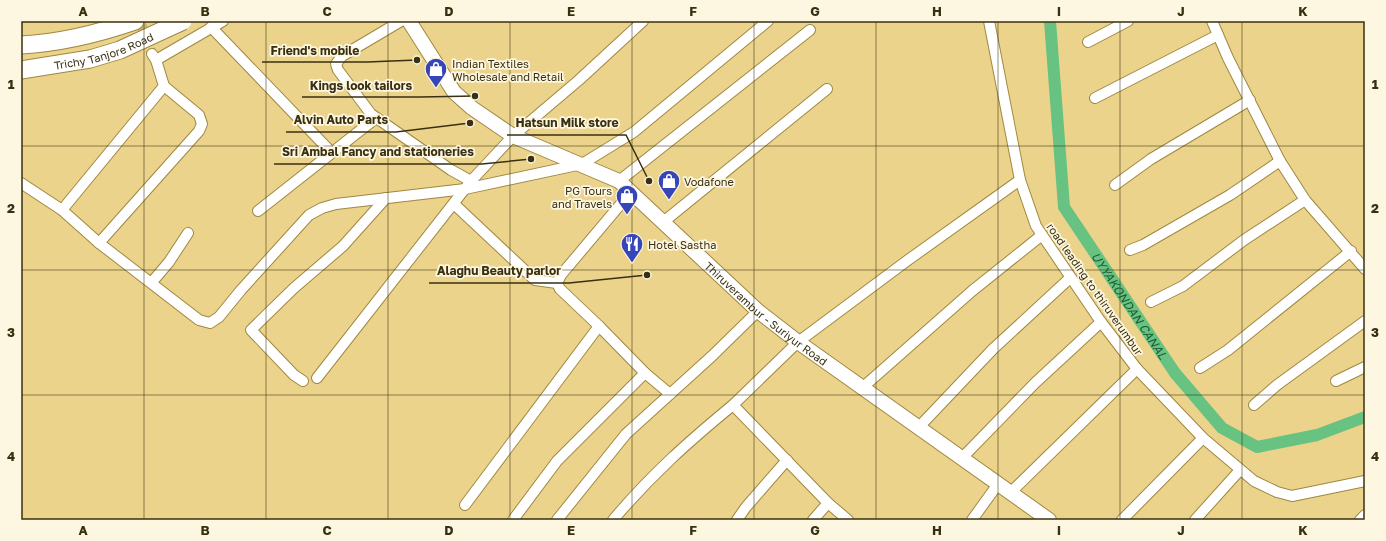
<svg xmlns="http://www.w3.org/2000/svg" width="1386" height="541" font-family="'Golos Text',sans-serif">
<rect width="100%" height="100%" fill="#ecd38b"/>
<g fill="none" stroke-linecap="round" stroke-linejoin="round">
<path stroke="#68c281" stroke-width="12" id="s1" d="M1050 21 1064 207 1175 373 1222 428 1257 447 1317 435 1365 417"/>
<path stroke="#c8b273" stroke-width="10" stroke-dasharray="10 5" stroke-linecap="butt" d="M140 21 152 54"/>
<g stroke="#9f8840" stroke-width="12">
<g id="minor">
<path d="M401 21 342 56 336 64 338 70 371 114 451 170 471 181"/>
<path d="M989 21 1020 180 1036 226 1101 322 1137 369 1203 438 1254 481 1277 492 1292 496 1365 481"/>
<path d="M1212 21 1228 58 1280 161 1305 200 1365 269"/>
<path d="M211 27 331 152"/>
<path d="M1088 42 1128 21"/>
<path d="M156 60 223 21"/>
<path d="M1095 98 1218 35"/>
<path d="M619 181 810 30"/>
<path d="M21 183 62 210 99 243 199 320 210 323 219 317 241 290 309 215 322 208 336 204 465 189 582 164 634 132 768 21"/>
<path d="M1115 185 1151 159 1250 100"/>
<path d="M454 204 535 280 557 283"/>
<path d="M62 210 164 86 156 60 152 54"/>
<path d="M258 211 376 118"/>
<path d="M662 223 827 89"/>
<path d="M99 243 199 131 202 124 199 115 164 86"/>
<path d="M1130 250 1143 245 1230 195 1280 161"/>
<path d="M152 282 169 262 188 233"/>
<path d="M1151 302 1183 286 1244 240 1305 200"/>
<path d="M599 326 645 373 670 394"/>
<path d="M1200 368 1228 350 1351 251"/>
<path d="M317 378 471 181 513 136 579 80 643 21"/>
<path d="M303 381 294 375 251 330 294 288 343 246 386 198"/>
<path d="M1336 381 1365 367"/>
<path d="M862 388 972 291 1042 235"/>
<path d="M1254 405 1277 385 1365 321"/>
<path d="M918 428 993 349 1070 278"/>
<path d="M962 458 1035 383 1101 322"/>
<path d="M1010 493 1137 369"/>
<path d="M465 505 599 326 560 289 557 283 561 275 630 193"/>
<path d="M513 520 557 461 645 373"/>
<path d="M557 520 626 434 712 356 758 311"/>
<path d="M613 520C651 475 688 442 733 405"/>
<path d="M737 520 746 507 787 460"/>
<path d="M813 520 828 503"/>
<path d="M848 520 828 503 733 405 798 342 908 260 1020 180"/>
<path d="M972 520 998 484"/>
<path d="M1122 520 1203 438"/>
<path d="M1195 520 1240 470"/>
<path d="M1360 520 1365 515"/>
</g>
</g>
<g stroke="#9f8840" stroke-width="16">
<g id="secondary">
<path id="s2" d="M409 21 454 92 472 108 513 136 619 181 758 311 798 342 1049 520"/>
</g>
</g>
<g stroke="#9f8840" stroke-width="19">
<path id="trunk" d="M21 45C60 43 97 34 135 21"/>
</g>
<use href="#minor" stroke="#fff" stroke-width="10"/>
<use href="#secondary" stroke="#fff" stroke-width="14"/>
<use href="#trunk" stroke="#fff" stroke-width="17"/>
<g stroke="#9f8840" stroke-width="19" stroke-linecap="butt">
<g id="trunk-bridge">
<path id="s3" d="M21 70 90 59 120 50 183 21"/>
</g>
</g>
<use href="#trunk-bridge" stroke="#fff" stroke-width="17"/>
</g>
<path fill="none" stroke="#393011" stroke-width="1" stroke-opacity="0.55" d="M144 21V520M266 21V520M388 21V520M510 21V520M632 21V520M754 21V520M876 21V520M998 21V520M1120 21V520M1242 21V520M21 146H1365M21 270H1365M21 395H1365"/>
<defs>
<g id="shop-pin" transform="scale(1.15)"><path d="M0 17L-7.5 6A9.5 9.5 0 1 1 7.5 6Z" fill="#3646b9" stroke="#fdf6e1"/><path d="M-5-2.5h2.3a2.7 3.5 0 0 1 5.4 0H5L5.5 6h-11ZM-1.5-2.5h3a1.5 2.3 0 0 0-3 0Z" fill="#fff"/></g>
<g id="restaurant-pin" transform="scale(1.15)"><path d="M0 17L-7.5 6A9.5 9.5 0 1 1 7.5 6Z" fill="#3646b9" stroke="#fdf6e1"/><path d="M-5-6h1v4h1v-4h1v4h1v-4h1v5L-1.5 .5V6h-2V.5L-5-1ZM5-6V6H3V1.5H1.5Q1.5-4 5-6Z" fill="#fff"/></g>
</defs>
<g fill-rule="evenodd">
<use href="#shop-pin" x="436" y="69"/>
<use href="#shop-pin" x="669" y="181"/>
<use href="#shop-pin" x="627" y="196"/>
<use href="#restaurant-pin" x="632" y="244"/>
</g>
<g text-anchor="middle" dominant-baseline="central" stroke-width="3.5" stroke-linejoin="round" paint-order="stroke">
<g font-size="11" fill="#393011" stroke="#fdf6e1">
<text stroke="none"><textPath href="#s3" startOffset="85">Trichy Tanjore Road</textPath></text>
<text transform="translate(1095 289) rotate(55)">road leading to thiruverumbur</text>
<text stroke="none"><textPath href="#s2" startOffset="471">Thiruverambur - Suriyur Road</textPath></text>
</g>
<g font-size="11" fill="#393011" stroke="#fdf6e1" text-anchor="start">
<text x="452" y="63">Indian Textiles<tspan x="452" dy="13">Wholesale and Retail</tspan></text>
<text x="684" y="181">Vodafone</text>
<text x="612" y="190" text-anchor="end">PG Tours<tspan x="612" dy="13">and Travels</tspan></text>
<text x="648" y="244">Hotel Sastha</text>
</g>
<g font-size="12" font-style="italic" fill="#1c5d32" stroke="#fdf6e1">
<text stroke="none"><textPath href="#s1" startOffset="305">UYYAKONDAN CANAL</textPath></text>
</g>
</g>
<path fill="none" stroke="#393011" stroke-width="1.5" d="M417 60L367 62H262M475 96L420 97H302M470 123L396 132H286M649 181L626 135H507M531 159L482 164H274M647 275L569 283H429"/>
<g fill="#393011" stroke="#fdf6e1" stroke-width="1.5">
<circle cx="417" cy="60" r="4"/>
<circle cx="475" cy="96" r="4"/>
<circle cx="470" cy="123" r="4"/>
<circle cx="649" cy="181" r="4"/>
<circle cx="531" cy="159" r="4"/>
<circle cx="647" cy="275" r="4"/>
</g>
<g font-size="12" text-anchor="middle" font-weight="bold" fill="#393011" stroke="#fdf6e1" stroke-width="3.5" stroke-linejoin="round" paint-order="stroke">
<text x="315" y="55">Friend's mobile</text>
<text x="361" y="90">Kings look tailors</text>
<text x="341" y="124">Alvin Auto Parts</text>
<text x="567" y="127">Hatsun Milk store</text>
<text x="378" y="156">Sri Ambal Fancy and stationeries</text>
<text x="499" y="275">Alaghu Beauty parlor</text>
</g>
<rect width="1386" height="541" fill="none" stroke="#fdf6e1" stroke-width="44"/>
<rect x="22" y="22" width="1342" height="497" fill="none" stroke="#393011" stroke-width="1.5"/>
<g font-size="13" text-anchor="middle" font-weight="bold" fill="#393011">
<text x="83" y="16">A</text>
<text x="205" y="16">B</text>
<text x="327" y="16">C</text>
<text x="449" y="16">D</text>
<text x="571" y="16">E</text>
<text x="693" y="16">F</text>
<text x="815" y="16">G</text>
<text x="937" y="16">H</text>
<text x="1059" y="16">I</text>
<text x="1181" y="16">J</text>
<text x="1303" y="16">K</text>
<text x="11" y="89">1</text>
<text x="1375" y="89">1</text>
<text x="11" y="213">2</text>
<text x="1375" y="213">2</text>
<text x="11" y="337">3</text>
<text x="1375" y="337">3</text>
<text x="11" y="461">4</text>
<text x="1375" y="461">4</text>
<text x="83" y="535">A</text>
<text x="205" y="535">B</text>
<text x="327" y="535">C</text>
<text x="449" y="535">D</text>
<text x="571" y="535">E</text>
<text x="693" y="535">F</text>
<text x="815" y="535">G</text>
<text x="937" y="535">H</text>
<text x="1059" y="535">I</text>
<text x="1181" y="535">J</text>
<text x="1303" y="535">K</text>
</g>
</svg>
